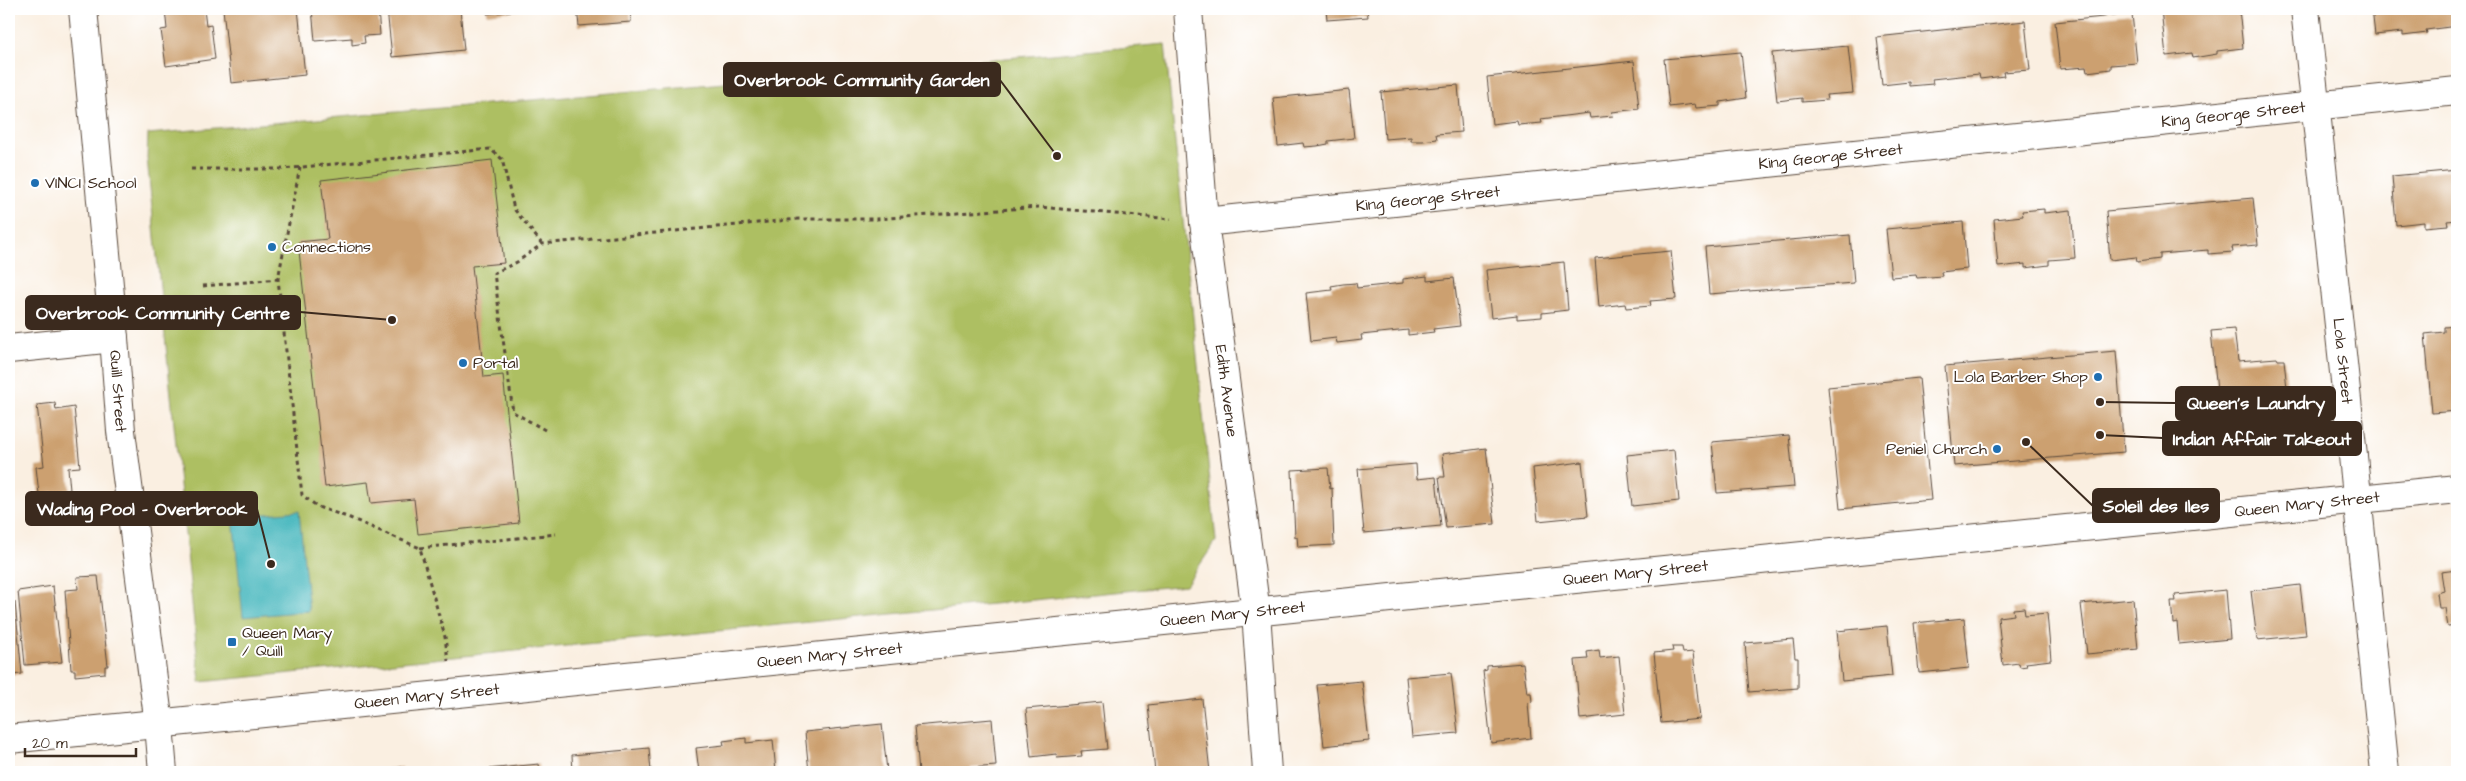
<svg xmlns="http://www.w3.org/2000/svg" width="2466" height="781" font-family="'Architects Daughter',sans-serif">
<rect width="100%" height="100%" fill="#fff"/>
<filter id="ink" filterUnits="userSpaceOnUse"><feTurbulence type="fractalNoise" baseFrequency=".02" numOctaves="2"/><feDisplacementMap in="SourceGraphic" scale="10" xChannelSelector="R" yChannelSelector="G"/><feConvolveMatrix kernelMatrix="1 2 1 2 8 2 1 2 1" color-interpolation-filters="sRGB"/></filter>
<filter id="wash" filterUnits="userSpaceOnUse"><feTurbulence type="fractalNoise" baseFrequency=".0096" numOctaves="4" result="noise"/><feDisplacementMap in="SourceGraphic" scale="20" xChannelSelector="R" yChannelSelector="G"/><feGaussianBlur stdDeviation="1.12" result="paint"/><feColorMatrix in="noise" values="0 0 0 0 0 0 0 0 0 0 0 0 0 0 0 0 0 1.4 0 .05"/><feComposite in="paint" operator="in"/></filter>
<g filter="url(#wash)">
<rect width="100%" height="100%" fill="#faefe1"/>
<path fill="#adbf62" stroke="#747440" d="M1165 44 1216 541 1186 585 200 682 147 158 148 134Z"/>
<path fill="#47b7be" stroke="#41706e" d="M299 511 309 611 243 617 233 517Z"/>
<g id="blocks">
<g fill="#cca070">
<path d="M165 9H204L206 26 211 25 215 59 166 66 161 30 167 29Z"/>
<path d="M223 9H298L305 75 231 83Z"/>
<path d="M312 9H378L380 35 364 36 365 43 352 45V38L315 41Z"/>
<path d="M387 9H460L464 50 392 57Z"/>
<path d="M487 9H519L520 10 487 14Z"/>
<path d="M577 9H630L631 22 579 26Z"/>
<path d="M1326 9H1367L1368 17 1327 20Z"/>
<path d="M2161 9H2239L2243 48 2217 51V54L2193 58 2192 53 2166 56Z"/>
<path d="M2372 9H2457V26L2426 30 2427 33 2403 36V32L2375 35Z"/>
<path d="M2132 14 2137 63 2111 65V69L2087 72 2086 67 2060 69 2055 22Z"/>
<path d="M2025 21 2030 70 2003 72 2004 76 1980 79 1979 74 1932 79 1933 84 1909 86V82L1882 85 1877 37Z"/>
<path d="M1848 46 1853 93 1826 95 1827 100 1802 102V98L1777 101 1772 53Z"/>
<path d="M1741 52 1746 98 1720 102V106L1696 108 1695 104 1669 107 1664 59Z"/>
<path d="M1634 61 1639 109 1612 112 1613 116 1590 118 1589 113 1541 119 1542 123 1518 125 1517 121 1492 124 1487 77Z"/>
<path d="M1458 85 1462 132 1436 134 1437 139 1423 141H1411V137L1385 139 1381 92Z"/>
<path d="M1349 90 1354 138 1328 141V144L1317 146 1304 147 1303 143 1278 146 1273 98Z"/>
<path d="M492 160 504 263 472 266 484 377 503 375 519 523 418 534 414 499 371 503 368 482 325 487 298 242 328 239 321 180Z"/>
<path d="M2457 170V220L2447 221 2448 225 2424 227V222L2396 225 2392 176Z"/>
<path d="M2253 198 2258 245 2232 247 2233 252 2208 254V250L2160 254V259L2137 262 2136 257 2110 260 2106 211Z"/>
<path d="M2044 209V213L2071 210 2075 258 2049 260V265L2025 268V264L1998 267 1994 219 2023 216 2022 211Z"/>
<path d="M1963 222 1967 269 1941 272 1942 276 1917 278 1916 275 1891 277 1886 229Z"/>
<path d="M1850 235 1854 283 1709 294 1705 247Z"/>
<path d="M1671 251 1676 299 1650 301 1651 306 1626 308 1625 304 1599 307 1595 258Z"/>
<path d="M1564 262 1568 310 1542 313V317L1517 319V315L1491 318 1486 270Z"/>
<path d="M1427 276V281L1454 278 1460 326 1433 329 1434 332 1408 335V330L1361 335 1362 340 1337 343 1336 338 1311 341 1306 293 1332 290 1331 286 1343 284 1356 283 1357 288 1403 283V279Z"/>
<path d="M2457 326V411L2432 413 2425 334 2444 332V327Z"/>
<path d="M2234 329 2238 361 2277 358 2278 360H2284L2292 436 2222 440 2211 331Z"/>
<path d="M2116 351 2124 452 1954 466 1945 366Z"/>
<path d="M1919 378 1931 500 1840 509 1828 387Z"/>
<path d="M55 403 56 410 74 407 80 467 68 468 70 490 39 494 36 467 44 466 37 405Z"/>
<path d="M1789 435 1794 487 1717 493 1712 442Z"/>
<path d="M1486 448 1495 524 1446 528 1439 477H1445L1442 454Z"/>
<path d="M1674 450 1679 501 1632 506 1627 455Z"/>
<path d="M1582 462 1588 516 1538 521 1533 468Z"/>
<path d="M1416 464 1417 479 1436 477 1441 526 1364 533 1358 469Z"/>
<path d="M1328 468 1330 489 1332 488 1334 545 1298 547 1297 537H1295L1292 470Z"/>
<path d="M2457 570V626L2448 627 2445 608H2439L2437 593 2444 591 2441 572Z"/>
<path d="M98 576 108 666H105V673L75 676V670H71L65 590 78 589 77 577Z"/>
<path d="M2300 585 2306 635 2257 640 2251 591Z"/>
<path d="M53 586 62 662 25 665 18 591Z"/>
<path d="M2226 590 2230 639 2179 644 2177 622 2173 623 2171 601H2176L2175 595Z"/>
<path d="M2133 599 2138 649 2087 654 2081 604Z"/>
<path d="M15 602 22 674 9 675V603Z"/>
<path d="M2024 608 2025 615 2047 613 2051 660 2026 663 2027 666 2020 667 2019 663 2003 665 1998 617 2014 615 2013 609Z"/>
<path d="M1964 618 1969 668 1919 673 1914 623Z"/>
<path d="M1887 626 1892 676 1842 681 1837 631Z"/>
<path d="M1793 639 1795 658H1798V688L1749 692 1745 643Z"/>
<path d="M1672 647H1682L1683 653 1693 652 1700 719 1661 723 1654 653 1673 651Z"/>
<path d="M1599 650 1600 658 1619 656 1625 714 1580 719 1575 660 1588 659 1587 652Z"/>
<path d="M1523 663 1527 693H1531L1532 702 1528 703 1531 738 1491 743 1483 671 1487 670V666Z"/>
<path d="M1451 673 1458 733 1412 737 1406 677Z"/>
<path d="M1362 681 1369 741 1324 746 1317 685Z"/>
<path d="M1202 699 1210 772H1155L1148 705Z"/>
<path d="M1102 702 1107 749 1081 751 1082 756 1057 758 1056 754 1031 757 1026 709Z"/>
<path d="M992 719 996 766 971 768V772H919L915 726Z"/>
<path d="M882 724 887 771 809 772 805 732Z"/>
<path d="M746 738V743L773 740 776 772H699L696 748 724 745 723 741Z"/>
<path d="M649 748 651 772H573L572 755Z"/>
<path d="M539 764 540 772H466V771Z"/>
<path d="M402 767V772H378V770Z"/>
</g>
</g>
</g>
<g filter="url(#ink)">
<use href="#blocks" fill-opacity="0" stroke="#58483b" stroke-width="1"/>
<g fill="none" stroke-linecap="round" stroke-linejoin="round">
<g stroke="#58483b" stroke-width="30">
<g id="minor">
<path id="s1" d="M83 9 114 338 121 431 159 725 163 772"/>
<path id="s2" d="M1188 9 1204 222 1256 612 1267 772"/>
<path id="s3" d="M2305 9 2353 456 2385 772"/>
<path id="s4" d="M1204 222 2457 91"/>
<path d="M9 349 114 338"/>
<path id="s5" d="M9 739 2457 489"/>
</g>
</g>
<g stroke="#58483b" stroke-width="3" stroke-dasharray="4 4" stroke-linecap="butt">
<path d="M300 167 278 279 302 495 318 507 350 518 420 548 445 637 448 661"/>
<path d="M191 169H282L490 149 502 159 514 209 542 244"/>
<path d="M203 286 278 279"/>
<path d="M545 430 513 412 494 273 517 262 542 244 799 219H876L1039 207 1171 219"/>
<path d="M420 548 556 534"/>
</g>
<use href="#minor" stroke="#fff" stroke-width="28"/>
</g>
</g>
<g fill="#1f6fb2" stroke="#fff" stroke-width="2">
<circle cx="35" cy="183" r="5"/>
<circle cx="272" cy="247" r="5"/>
<circle cx="463" cy="363" r="5"/>
<circle cx="2098" cy="377" r="5"/>
<circle cx="1997" cy="449" r="5"/>
<rect x="227" y="637" width="10" height="10" rx="2.5"/>
</g>
<g text-anchor="middle" dominant-baseline="central" stroke-width="4" stroke-linejoin="round" paint-order="stroke">
<g font-size="16" fill="#3b2a1e" stroke="#fff">
<text stroke="none"><textPath href="#s4" startOffset="1035">King George Street</textPath></text>
<text stroke="none"><textPath href="#s4" startOffset="630">King George Street</textPath></text>
<text stroke="none"><textPath href="#s4" startOffset="225">King George Street</textPath></text>
<text stroke="none"><textPath href="#s3" startOffset="354">Lola Street</textPath></text>
<text stroke="none"><textPath href="#s1" startOffset="384">Quill Street</textPath></text>
<text stroke="none"><textPath href="#s2" startOffset="384">Edith Avenue</textPath></text>
<text stroke="none"><textPath href="#s5" startOffset="2310">Queen Mary Street</textPath></text>
<text stroke="none"><textPath href="#s5" startOffset="1635">Queen Mary Street</textPath></text>
<text stroke="none"><textPath href="#s5" startOffset="1230">Queen Mary Street</textPath></text>
<text stroke="none"><textPath href="#s5" startOffset="825">Queen Mary Street</textPath></text>
<text stroke="none"><textPath href="#s5" startOffset="420">Queen Mary Street</textPath></text>
</g>
<g font-size="16" fill="#3b2a1e" stroke="#fff" text-anchor="start">
<text x="45" y="183">VINCI School</text>
<text x="282" y="247">Connections</text>
<text x="473" y="363">Portal</text>
<text x="2088" y="377" text-anchor="end">Lola Barber Shop</text>
<text x="1987" y="449" text-anchor="end">Peniel Church</text>
<text x="242" y="633">Queen Mary<tspan x="242" dy="18">/ Quill</tspan></text>
</g>
</g>
<path fill="none" stroke="#3b2a1e" stroke-width="2" d="M1057 156L1000 80M392 320L300 312M2100 402L2176 403M2100 435L2163 438M2026 442L2093 506M271 564L257 509"/>
<g fill="#3b2a1e" stroke="#fff" stroke-width="2">
<circle cx="1057" cy="156" r="5"/>
<circle cx="392" cy="320" r="5"/>
<circle cx="2100" cy="402" r="5"/>
<circle cx="2100" cy="435" r="5"/>
<circle cx="2026" cy="442" r="5"/>
<circle cx="271" cy="564" r="5"/>
</g>
<g fill="#3b2a1e" stroke="#3b2a1e" stroke-width="2">
<rect x="724" y="63" width="276" height="33" rx="5"/>
<rect x="26" y="296" width="274" height="33" rx="5"/>
<rect x="2176" y="387" width="159" height="33" rx="5"/>
<rect x="2163" y="422" width="198" height="33" rx="5"/>
<rect x="2093" y="489" width="126" height="33" rx="5"/>
<rect x="26" y="492" width="231" height="33" rx="5"/>
</g>
<g font-size="18" text-anchor="middle" font-weight="bold" fill="#fff">
<text x="862" y="86">Overbrook Community Garden</text>
<text x="163" y="319">Overbrook Community Centre</text>
<text x="2256" y="409">Queen's Laundry</text>
<text x="2262" y="445">Indian Affair Takeout</text>
<text x="2156" y="512">Soleil des Iles</text>
<text x="142" y="515">Wading Pool - Overbrook</text>
</g>
<rect width="2466" height="781" fill="none" stroke="#fff" stroke-width="30"/>
<path d="M25 748v8h111v-8" fill="none" stroke="#3b2a1e" stroke-width="2.5"/>
<text x="32" y="748" font-size="15" fill="#3b2a1e" stroke="#ffffff" stroke-width="4" paint-order="stroke">20 m</text>
</svg>
